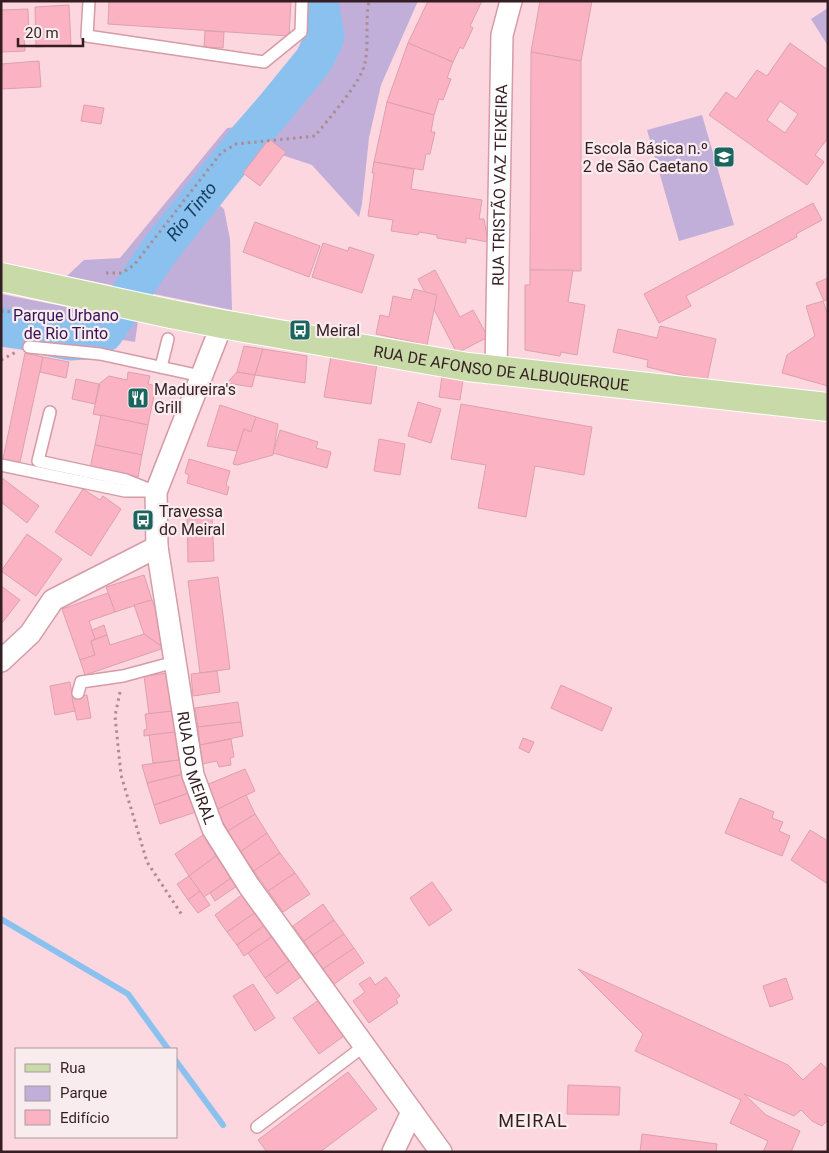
<svg xmlns="http://www.w3.org/2000/svg" width="829" height="1153" font-family="Roboto,sans-serif">
<rect width="100%" height="100%" fill="#fdd7df"/>
<g fill="#c1afd9">
<path d="M311 1H418L381 85 369 138 362 204 359 217 312 165 285 156 255 152 238 165 218 204 224 209 230 239 232 310 67 276 84 260 120 258 227 128 251 126 311 45Z"/>
<path d="M828 8V46L811 19Z"/>
<path d="M702 115 734 225 679 241 647 130Z"/>
<path d="M1 294 138 321 135 342 104 337 89 343 78 344 49 339 25 332 23 340 1 338Z"/>
</g>
<g fill="none" stroke-linecap="round" stroke-linejoin="round">
<g stroke="#8bc1ef" stroke-width="6">
<path d="M1 919 128 994 168 1049"/>
<path d="M176 1061 223 1125"/>
</g>
<path stroke="#8bc1ef" stroke-width="39" id="s1" d="M1 327 35 332 50 337 70 341 87 340 104 333 159 251 248 139 274 109 314 60 325 37 319 1"/>
</g>
<g fill="#fbb3c3" stroke="#dba1ad" fill-rule="evenodd">
<path d="M109 1H291L289 36 108 24Z"/>
<path d="M428 1H482L470 26 473 28 463 49 460 47 453 62 408 43Z"/>
<path d="M540 1H592L581 61 531 52Z"/>
<path d="M69 5 71 45 36 47 35 7Z"/>
<path d="M28 9 29 38H24L25 51 1 52V10Z"/>
<path d="M205 31 224 32 223 48 204 47Z"/>
<path d="M408 43 453 62 447 78 451 79 443 100 439 99 434 115 387 102Z"/>
<path d="M790 43 828 70V138L815 155 824 162 807 185 709 115 726 92 736 99 757 70 767 76ZM780 101 798 114 785 133 767 120Z"/>
<path d="M531 52 581 61V271L530 270Z"/>
<path d="M39 61 41 87 1 89V64Z"/>
<path d="M387 102 434 115 431 132H435L430 154H426L423 170 374 162Z"/>
<path d="M84 105 104 108 101 124 81 121Z"/>
<path d="M269 139 286 152 260 186 243 173Z"/>
<path d="M374 162 414 169 411 189 482 200 479 219H484L488 242 466 238V243L437 238V235L419 232 418 235 391 231 393 220 368 216 374 173H372Z"/>
<path d="M813 203 822 220 796 234 797 237 686 296 691 306 659 323 644 294Z"/>
<path d="M255 222 320 246 309 277 243 252Z"/>
<path d="M323 243 348 251 349 247 374 255 362 293 312 277Z"/>
<path d="M435 270 460 317 473 310 488 337 457 353 418 279Z"/>
<path d="M530 270H573L568 302 585 305 577 355 561 352 560 356 525 350V285H530Z"/>
<path d="M828 278V299L824 301 816 283Z"/>
<path d="M414 289 437 295 427 345 376 334 380 315 389 317 393 296 411 300Z"/>
<path d="M823 301 828 316V386L782 373 787 355 815 336 806 306Z"/>
<path d="M660 326 716 339 707 381 647 367 648 360 613 352 618 329 657 338Z"/>
<path d="M244 346 263 349 255 375 237 372Z"/>
<path d="M263 349 307 356 305 383 255 375Z"/>
<path d="M25 353 43 357 20 462 3 459Z"/>
<path d="M331 356 377 363 371 404 324 397Z"/>
<path d="M43 357 69 362 66 378 40 372Z"/>
<path d="M443 370 464 373 460 400 439 397Z"/>
<path d="M128 372 150 376 148 384 156 386 148 425 93 414 100 383 109 376 127 380Z"/>
<path d="M237 372 255 375 252 387 227 383Z"/>
<path d="M76 379 99 384 95 404 72 399Z"/>
<path d="M418 402 441 409 431 443 408 436Z"/>
<path d="M461 404 592 427 584 475 535 466 526 517 478 508 486 465 451 459Z"/>
<path d="M220 405 256 417 251 432 244 429 237 451 207 446Z"/>
<path d="M101 415 148 425 142 455 95 445Z"/>
<path d="M256 417 278 424 273 455 237 465 233 464 244 429 251 432Z"/>
<path d="M280 430 318 442 316 448 331 452 327 468 273 453Z"/>
<path d="M379 439 405 444 400 475 374 471Z"/>
<path d="M95 445 142 455 138 477 90 468Z"/>
<path d="M189 459 230 471 226 485 229 487 227 495 187 483 189 475 185 473Z"/>
<path d="M2 478 39 506 27 523 1 502Z"/>
<path d="M83 489 100 500 103 496 121 509 91 556 55 532Z"/>
<path d="M212 515 214 561 188 562 187 516Z"/>
<path d="M27 534 62 559 36 596 1 571Z"/>
<path d="M144 575 152 600 115 612 106 587Z"/>
<path d="M218 577 230 669 200 673 188 581Z"/>
<path d="M1 586 20 600 2 623 1 622Z"/>
<path d="M108 593 115 612 89 621 95 639 91 641 95 655 80 660 62 609Z"/>
<path d="M152 600 163 630 164 648 144 634 134 605Z"/>
<path d="M104 625 107 635 95 639 92 630Z"/>
<path d="M144 634 164 648 85 675 80 660 95 655 91 641 107 635 110 645Z"/>
<path d="M217 671 220 692 193 696 191 674Z"/>
<path d="M168 673 173 711 149 714 144 676Z"/>
<path d="M70 682 75 711 55 715 50 686Z"/>
<path d="M561 685 612 708 602 731 551 708Z"/>
<path d="M87 695 91 718 77 720 72 698Z"/>
<path d="M238 702 241 722 198 727 195 708Z"/>
<path d="M173 711 176 732 144 736V730L147 729 145 714Z"/>
<path d="M241 722 243 736 200 745 198 727Z"/>
<path d="M176 732 179 760 153 763 149 735Z"/>
<path d="M523 738 534 742 529 753 519 748Z"/>
<path d="M231 739 234 757 230 758 231 765 219 767 217 761 202 764 200 745Z"/>
<path d="M179 760 184 774 147 783 142 765Z"/>
<path d="M245 769 255 791 216 810 206 785Z"/>
<path d="M184 774 189 793 154 805 147 783Z"/>
<path d="M189 793 196 812 160 824 154 805Z"/>
<path d="M246 795 255 814 228 831 216 810Z"/>
<path d="M740 798 774 812 772 818 783 822 779 831 790 836 782 856 725 833Z"/>
<path d="M255 814 267 833 240 852 228 831Z"/>
<path d="M810 830 828 841V884L791 860Z"/>
<path d="M267 833 280 853 254 871 240 852Z"/>
<path d="M203 835 216 856 189 876 175 854Z"/>
<path d="M280 853 295 873 268 891 254 871Z"/>
<path d="M216 856 231 878 204 897 189 876Z"/>
<path d="M295 873 310 894 283 912 268 891Z"/>
<path d="M189 876 200 891 188 900 177 884Z"/>
<path d="M231 878 237 886 215 901 210 893Z"/>
<path d="M432 882 452 910 429 926 410 898Z"/>
<path d="M200 891 210 905 198 913 188 900Z"/>
<path d="M243 894 256 912 227 932 215 915Z"/>
<path d="M323 904 334 920 304 941 293 926Z"/>
<path d="M256 912 265 925 237 945 227 932Z"/>
<path d="M334 920 344 934 313 955 304 941Z"/>
<path d="M265 925 273 936 244 956 237 945Z"/>
<path d="M344 934 354 948 323 969 313 955Z"/>
<path d="M273 936 290 960 265 978 248 953Z"/>
<path d="M354 948 364 963 334 984 323 969Z"/>
<path d="M290 960 302 976 277 994 265 978Z"/>
<path d="M578 969 788 1065 803 1080 821 1063 828 1070V1120L822 1126 812 1121 801 1110 794 1116 744 1094 766 1115 800 1131 791 1152H763L768 1141 730 1123 741 1100 635 1051 643 1034Z"/>
<path d="M370 977 375 985 386 977 400 996 396 999 398 1003 369 1023 353 1001 365 992 359 984Z"/>
<path d="M786 978 793 999 770 1007 763 986Z"/>
<path d="M253 984 275 1018 255 1031 233 996Z"/>
<path d="M319 1000 344 1036 319 1054 293 1018Z"/>
<path d="M348 1072 377 1109 320 1152H267L258 1140Z"/>
<path d="M568 1085 620 1087 619 1115 567 1114Z"/>
<path d="M642 1134 717 1144 716 1152H640Z"/>
</g>
<g fill="none" stroke-linecap="round" stroke-linejoin="round">
<g stroke="#d59ba7" stroke-width="14">
<g id="lane">
<path d="M89 1 87 36 264 62 301 32 302 1"/>
<path d="M29 347 100 354 201 376"/>
<path d="M161 367 168 339"/>
<path d="M50 412 38 461 126 480 156 492"/>
<path d="M1 465 125 491H147"/>
<path d="M78 693 81 682 123 676 175 662"/>
<path d="M257 1127 364 1046"/>
</g>
</g>
<g stroke="#d59ba7" stroke-width="24">
<g id="street">
<path id="s2" d="M222 324 156 492 157 547 193 775 213 829 249 886 441 1152"/>
<path id="s3" d="M496 370 502 35 511 1"/>
<path d="M1 661 30 634 53 600 157 547"/>
<path d="M393 1152 412 1112"/>
</g>
</g>
<g stroke="#fff" stroke-width="30">
<g id="primary">
<path id="s4" d="M171 314 222 324 468 367 828 407"/>
</g>
</g>
<g stroke="#ac8c93" stroke-width="3" stroke-dasharray="2.5 4" stroke-linecap="butt">
<path d="M106 273H122L134 265 221 153 236 144 315 136C329 118 361 83 365 63 369 44 365 21 369 1"/>
<path d="M1 311 52 315"/>
<path d="M1 360 16 352"/>
<path d="M120 692 115 716 121 775 147 862 182 915"/>
</g>
<use href="#lane" stroke="#fff" stroke-width="11"/>
<use href="#street" stroke="#fff" stroke-width="21"/>
<use href="#primary" stroke="#c9daa9" stroke-width="28"/>
<g stroke="#fff" stroke-width="30" stroke-linecap="butt">
<path id="primary-bridge" d="M1 277 171 314"/>
</g>
<use href="#primary-bridge" stroke="#c9daa9" stroke-width="28"/>
</g>
<defs>
<g id="school-square" transform="scale(1.125)"><rect x="-9" y="-9" width="18" height="18" rx="4" fill="#1a655d" stroke="#f9ecee"/><path d="M0-5L7-2L0 1L-7-2ZM-4 1L0 2.5L4 1V4Q0 6-4 4Z" fill="#fff"/></g>
<g id="bus-square" transform="scale(1.125)"><rect x="-9" y="-9" width="18" height="18" rx="4" fill="#1a655d" stroke="#f9ecee"/><path d="M-5-6H5V4H4V6H2V4H-2V6H-4V4H-5ZM-3.5-4V0h7V-4ZM-3.5 1.2v1.5H-2V1.2ZM2 1.2v1.5H3.5V1.2Z" fill="#fff"/></g>
<g id="restaurant-square" transform="scale(1.125)"><rect x="-9" y="-9" width="18" height="18" rx="4" fill="#1a655d" stroke="#f9ecee"/><path d="M-5-6h1v4h1v-4h1v4h1v-4h1v5L-1.5 .5V6h-2V.5L-5-1ZM5-6V6H3V1.5H1.5Q1.5-4 5-6Z" fill="#fff"/></g>
</defs>
<g fill-rule="evenodd">
<use href="#school-square" x="724" y="157"/>
<use href="#bus-square" x="300" y="330"/>
<use href="#restaurant-square" x="138" y="398"/>
<use href="#bus-square" x="143" y="520"/>
</g>
<g text-anchor="middle" dominant-baseline="central" stroke-width="4.5" stroke-linejoin="round" paint-order="stroke">
<g font-size="16" fill="#351e23" stroke="#f9ecee" text-anchor="start">
<text x="708" y="148" text-anchor="end">Escola Básica n.º<tspan x="708" dy="18">2 de São Caetano</tspan></text>
<text x="316" y="330">Meiral</text>
<text x="154" y="389">Madureira's<tspan x="154" dy="18">Grill</tspan></text>
<text x="159" y="511">Travessa<tspan x="159" dy="18">do Meiral</tspan></text>
</g>
<g font-size="16" fill="#351e23" stroke="#f9ecee">
<text stroke="none"><textPath href="#s3" startOffset="185">RUA TRISTÃO VAZ TEIXEIRA</textPath></text>
<text stroke="none"><textPath href="#s4" startOffset="335">RUA DE AFONSO DE ALBUQUERQUE</textPath></text>
<text stroke="none"><textPath href="#s2" startOffset="460">RUA DO MEIRAL</textPath></text>
</g>
<g font-size="16" fill="#371256" stroke="#f9ecee">
<text x="66" y="315">Parque Urbano<tspan x="66" dy="18">de Rio Tinto</tspan></text>
</g>
<g font-size="18" font-style="italic" fill="#133c5a" stroke="#f9ecee">
<text stroke="none"><textPath href="#s1" startOffset="256">Rio Tinto</textPath></text>
</g>
<g font-size="18" letter-spacing="1" fill="#351e23" stroke="#f9ecee">
<text x="533" y="1120">MEIRAL</text>
</g>
</g>
<rect width="829" height="1153" fill="none" stroke="#351e23" stroke-width="5"/>
<rect x="15" y="1048" width="162" height="90" fill="#f9ecee" stroke="#ab9a9d"/>
<rect x="25" y="1064" width="25" height="8" fill="#c9daa9" stroke="#ab9a9d"/>
<text x="60" y="1073" font-size="15" fill="#351e23">Rua</text>
<rect x="25" y="1086" width="25" height="15" fill="#c1afd9" stroke="#ab9a9d"/>
<text x="60" y="1098" font-size="15" fill="#351e23">Parque</text>
<rect x="25" y="1110" width="25" height="15" fill="#fbb3c3" stroke="#ab9a9d"/>
<text x="60" y="1123" font-size="15" fill="#351e23">Edifício</text>
<path d="M18 38v8h65v-8" fill="none" stroke="#351e23" stroke-width="2.5"/>
<text x="25" y="38" font-size="15" fill="#351e23" stroke="#f9ecee" stroke-width="4" paint-order="stroke">20 m</text>
</svg>
